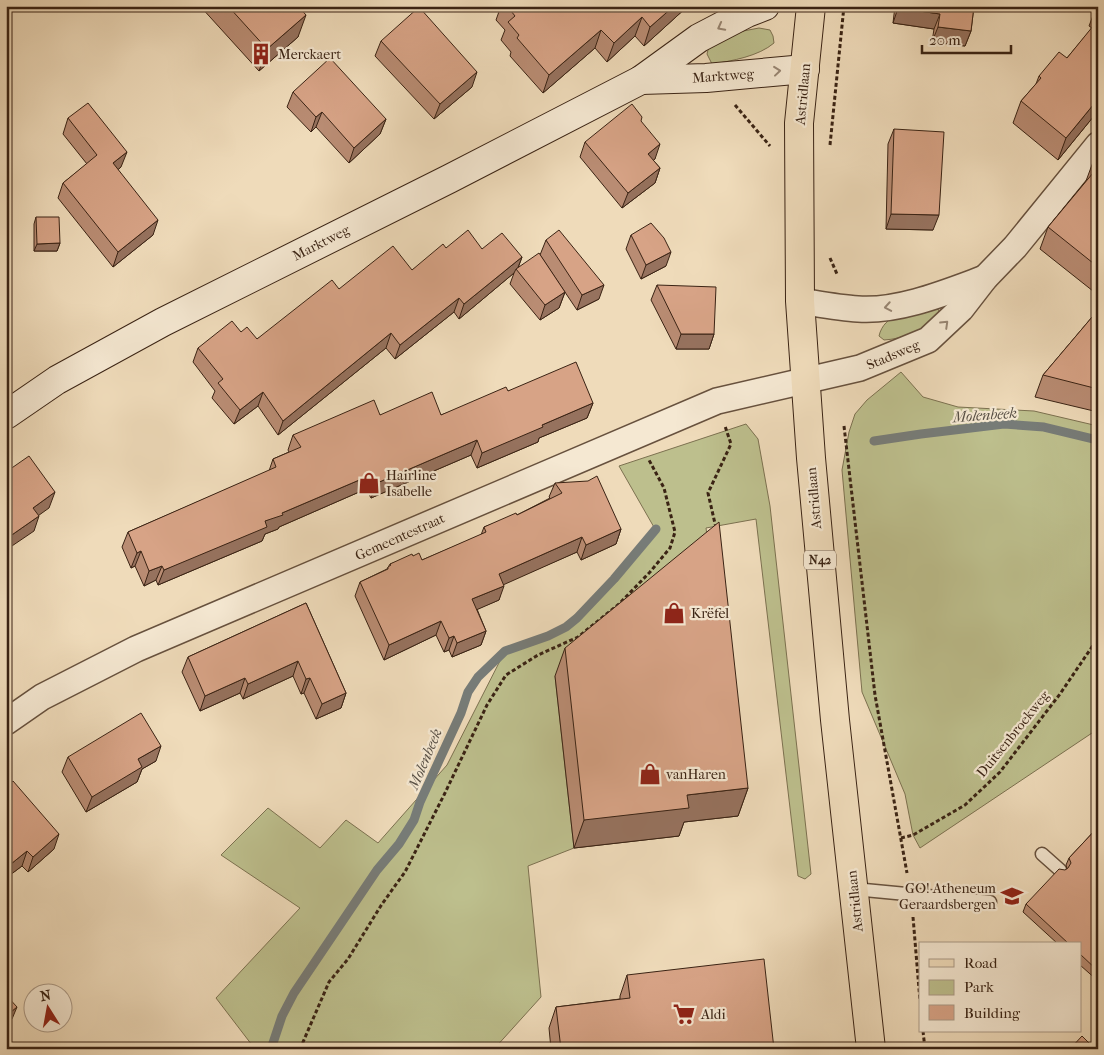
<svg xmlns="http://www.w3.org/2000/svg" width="1104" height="1055" font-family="'IM FELL French Canon',serif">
<rect width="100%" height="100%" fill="#efdbba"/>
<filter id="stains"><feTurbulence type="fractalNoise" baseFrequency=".004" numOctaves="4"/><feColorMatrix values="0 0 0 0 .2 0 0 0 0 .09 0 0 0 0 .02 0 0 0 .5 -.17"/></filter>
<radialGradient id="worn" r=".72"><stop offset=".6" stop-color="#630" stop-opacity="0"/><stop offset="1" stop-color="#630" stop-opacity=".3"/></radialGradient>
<g fill="#bdbf8d" stroke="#7c7150">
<path d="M759 28 770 30 773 36 774 43C759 56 732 61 712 64L707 54 709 46 738 32Z"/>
<path d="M927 306 939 310 935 321C919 331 903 339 884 340L879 336C884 314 908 312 927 306Z"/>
<path d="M901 372 923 397 958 407 1034 411 1098 426V729L920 848 913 835 905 794 862 692 842 470 849 432 855 414 867 400Z"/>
<path d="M746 424 758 439 770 506 811 874 805 879 798 876 756 519 706 528 709 550 555 676 574 848 528 866 541 997 494 1049H255L216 998 300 908 221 855 268 808 320 848 346 820 378 843 447 765 505 651 548 636 566 627 577 618 614 579 655 529 619 466Z"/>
</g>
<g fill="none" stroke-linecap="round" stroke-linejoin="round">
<g stroke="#777c78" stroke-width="9">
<path d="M874 441 921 434 1004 424 1044 427 1098 440"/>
<path d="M271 1049 282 1016 294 993 377 870 399 844 414 820 420 802 461 713 468 692 478 677 505 651 548 636 566 627 577 618 614 579 656 529"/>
</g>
<g stroke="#67513e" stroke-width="15">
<g id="lane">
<path d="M1042 854 1060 870"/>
<path d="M854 889 990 902"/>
</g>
</g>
<g stroke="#67513e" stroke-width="28">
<g id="street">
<path d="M800 301C819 304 839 308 858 309 899 312 947 292 985 278"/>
<path d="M6 722 42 697 136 649 717 401 860 368 928 340 961 309 985 278 1015 247 1098 145"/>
</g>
</g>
<g stroke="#3a2314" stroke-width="30">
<g id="secondary">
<path d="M641 80 706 78 805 69"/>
<path d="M6 415 57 380 163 322 449 179 641 80 699 38 747 13 765 6"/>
</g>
</g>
<g stroke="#3a2314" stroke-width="30">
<path id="primary" d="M811 6 799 123 800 301 811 458 835 720 871 1049"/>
</g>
<g stroke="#3a2314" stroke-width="3" stroke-dasharray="4 2.5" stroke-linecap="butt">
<path d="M735 105 770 146"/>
<path d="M830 145 844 6"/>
<path d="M830 258 837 274"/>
<path d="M844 426 875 695 907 873"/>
<path d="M716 528 708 493 731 444 725 426"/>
<path d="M901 838 913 835 965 805 1000 772 1060 694 1098 638"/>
<path d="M913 917 920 1001"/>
<path d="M923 1031 925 1049"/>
<path d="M300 1049 329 982 348 959 382 904 405 872 444 795 487 705 506 675 538 655 578 637 619 604 650 572 670 548 675 532 664 488 649 460"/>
</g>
<use href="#lane" stroke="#f5e8d2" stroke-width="12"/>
<use href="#street" stroke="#f5e8d2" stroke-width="25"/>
<use href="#secondary" stroke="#f5e8d2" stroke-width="28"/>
<use href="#primary" stroke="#efdbba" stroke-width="28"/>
</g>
<g fill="#b98c73" stroke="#3a2314">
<path d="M200 6H298V37L259 71Z"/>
<path d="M501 6H688L644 46 635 36 607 62 595 48 543 93 510 56 511 52 501 40 505 30 496 20Z"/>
<path d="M895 6H974L971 31 965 46 932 42 934 29 893 23Z"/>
<path d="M1086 6H1098V111L1058 160 1013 123 1021 101 1036 84 1039 76 1067 58 1092 28 1089 26 1094 13Z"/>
<path d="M381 41 472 87 434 119 375 56Z"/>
<path d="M293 92 386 119 380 134 349 163 316 127 311 132 287 107Z"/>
<path d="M68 118 121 167 118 170 153 235 113 267 58 198 63 183 87 164 63 134Z"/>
<path d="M641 121 655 159 653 160 660 168 655 183 622 208 580 157 585 142Z"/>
<path d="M894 129 933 230 886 229 888 144Z"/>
<path d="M1098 156V295L1040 249 1048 227 1086 181 1093 162Z"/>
<path d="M36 217 60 243 57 251H34V224Z"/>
<path d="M631 235 666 266 641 279 626 249Z"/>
<path d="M546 240 599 299 577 310 540 255Z"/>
<path d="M446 248 482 249 522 257 518 268 565 292 559 308 540 320 510 284 514 273 459 319 454 312 395 359 386 348 278 435 258 406 234 424 212 398 215 391 193 362 198 348 241 332 257 339 339 289 412 270Z"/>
<path d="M657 285 714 334 709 349H676L651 300Z"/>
<path d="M1098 310V412L1035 397 1043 375Z"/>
<path d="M508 391 593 403 587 418 539 438 538 442 477 468 471 455 371 498 366 489 279 527 278 529 265 534 262 541 158 585 156 580 144 586 135 566 131 568 122 547 128 532 269 471 273 459 289 452 288 450 293 435 380 415H441Z"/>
<path d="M555 483 621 529 616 544 581 560 577 552 503 584 499 600 477 609 486 631 481 645 452 657 449 650 444 652 436 635 384 660 355 596 360 582 387 569 390 564 413 556 422 560 481 535 484 527 517 515 550 498 549 497Z"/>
<path d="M306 603 346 693 341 708 316 719 304 693 301 694 293 676 243 699 240 693 200 711 182 672 188 657Z"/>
<path d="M565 648 748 788 738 816 684 822 679 836 574 848 555 676Z"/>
<path d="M68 757 156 761 142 769 137 782 86 812 62 772Z"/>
<path d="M6 787 54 849 28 872 22 866 6 878Z"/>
<path d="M1098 827V981L1080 965V944H1058L1023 912 1026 904 1067 869 1066 865 1069 858Z"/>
<path d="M627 975 774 1049H551L549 1028 556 1007 620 999V996Z"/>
</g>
<g fill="#96725e" stroke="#3a2314">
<path d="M674 6H688L644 46 650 27Z"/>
<path d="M898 8 940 14 934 29 893 23Z"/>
<path d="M306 15 298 37 259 71 267 49Z"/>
<path d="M642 17 635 36 607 62 614 43Z"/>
<path d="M938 27 971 31 965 46 932 42Z"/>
<path d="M601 30 595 48 543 93 549 75Z"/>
<path d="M477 72 472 87 434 119 440 104Z"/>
<path d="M1098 99V111L1058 160 1066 138Z"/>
<path d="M322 112 316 127 311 132 316 117Z"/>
<path d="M386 119 380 134 349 163 354 148Z"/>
<path d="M660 144 655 159 643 169 648 154Z"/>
<path d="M127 152 121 167 107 179 113 163Z"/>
<path d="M660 168 655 183 622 208 628 193Z"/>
<path d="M891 214 939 215 933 230 886 229Z"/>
<path d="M158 220 153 235 113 267 118 252Z"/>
<path d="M60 243 57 251H34L37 244Z"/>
<path d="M671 252 666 266 641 279 646 265Z"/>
<path d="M522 257 517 270 516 269 514 273 459 319 464 304Z"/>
<path d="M604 285 599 299 577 310 582 295Z"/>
<path d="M565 292 559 308 540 320 545 305Z"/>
<path d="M459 298 454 312 395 359 400 345Z"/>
<path d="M391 333 386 348 278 435 283 421Z"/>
<path d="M681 334H714L709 349H676Z"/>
<path d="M263 392 258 406 234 424 240 410Z"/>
<path d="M593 403 587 418 539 438 538 442 477 468 482 453 542 425Z"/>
<path d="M477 440 471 455 371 498 377 483Z"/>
<path d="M371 475 366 489 279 527 278 529 265 534 262 541 158 585 164 570 282 513Z"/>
<path d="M55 492 49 508 28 523 33 508Z"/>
<path d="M39 516 34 531 6 550V539Z"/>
<path d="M621 529 616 544 581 560 586 545Z"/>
<path d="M582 537 577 552 494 589 499 574Z"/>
<path d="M141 551 135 566 131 568 137 553Z"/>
<path d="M162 566 156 580 144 586 149 571Z"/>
<path d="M504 586 499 600 467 614 472 599Z"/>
<path d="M441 621 436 635 384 660 389 645Z"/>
<path d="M486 631 481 645 452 657 457 643Z"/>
<path d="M454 636 449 650 444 652 449 638Z"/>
<path d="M298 661 293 676 243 699 248 684Z"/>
<path d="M245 678 240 693 200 711 205 696Z"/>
<path d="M310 678 304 693 301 694 306 679Z"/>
<path d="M346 693 341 708 316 719 322 704Z"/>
<path d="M161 746 156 761 142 769 137 782 86 812 92 797 138 759Z"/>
<path d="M748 788 738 816 684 822 679 836 574 848 584 820 687 795Z"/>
<path d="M59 834 54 849 28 872 33 857Z"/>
<path d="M27 851 22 866 6 878V868Z"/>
<path d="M17 1007 12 1019 6 1024V1016Z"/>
</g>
<g fill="#d7a386" stroke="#3a2314">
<path d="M228 6H298L306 15 267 49Z"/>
<path d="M507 6H674L650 27 642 17 614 43 601 30 549 75 517 38 519 35 508 22 515 16Z"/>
<path d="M899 6H974L971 31 938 27 940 14 898 8Z"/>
<path d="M419 7 477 72 440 104 381 41Z"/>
<path d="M1098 20V99L1066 138 1021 101 1041 78 1039 76 1059 52 1067 58Z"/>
<path d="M330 58 386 119 354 148 322 112 316 117 293 92Z"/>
<path d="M88 103 127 152 113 163 158 220 118 252 63 183 97 155 68 118Z"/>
<path d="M632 104 642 117 641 121 660 144 648 154 660 168 628 193 585 142Z"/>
<path d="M894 129 944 132 939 215 891 214Z"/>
<path d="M1098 156V165L1093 162Z"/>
<path d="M1098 167V267L1048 227Z"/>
<path d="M36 217H59L60 243 37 244Z"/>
<path d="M651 223 664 238 671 252 646 265 631 235Z"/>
<path d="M468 230 482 249 502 233 522 257 464 304 459 298 400 345 391 333 283 421 263 392 240 410 218 383 223 379 198 348 232 321 241 332 247 327 257 339 332 280 339 289 393 246 412 270 443 244 446 248Z"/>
<path d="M559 230 604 285 582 295 546 240Z"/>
<path d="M539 253 565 292 545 305 516 269Z"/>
<path d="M657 285 716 287 714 334H681Z"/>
<path d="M1098 310V389L1043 375Z"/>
<path d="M576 362 593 403 542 425 543 427 482 453 477 440 377 483 371 475 282 513 283 515 265 521 267 527 164 570 162 566 149 571 141 551 137 553 128 532 276 467 273 459 301 447 293 435 374 400 380 415 432 392 441 415 506 387 508 391Z"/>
<path d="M29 456 55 492 33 508 39 516 6 539V472Z"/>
<path d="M597 476 621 529 586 545 582 537 499 574 504 586 472 599 486 631 457 643 454 636 449 638 441 621 389 645 360 582 388 569V567L391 565 390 564 412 554 413 556 419 553 422 560 486 532 484 527 516 513 517 515 562 493 555 483 588 481Z"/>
<path d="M719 522 748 788 687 795 689 808 584 820 565 648Z"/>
<path d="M306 603 346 693 322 704 310 678 306 679 298 661 248 684 245 678 205 696 188 657Z"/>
<path d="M141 713 161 746 138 759 142 767 92 797 68 757Z"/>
<path d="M13 781 59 834 33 857 27 851 6 868V787Z"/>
<path d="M1098 827V971L1080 954V944H1069L1026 904 1059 869 1065 870 1068 868 1071 863 1069 858Z"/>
<path d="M764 959 774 1049H561L556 1007 630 998 627 975Z"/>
<path d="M6 995 17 1007 6 1016Z"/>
<path d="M1082 1036 1095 1049H1070Z"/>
</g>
<defs><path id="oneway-chevron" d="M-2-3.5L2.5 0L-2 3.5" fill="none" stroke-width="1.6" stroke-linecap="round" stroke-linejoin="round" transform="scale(1.25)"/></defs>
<g stroke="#988673">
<use href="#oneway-chevron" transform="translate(721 27) rotate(152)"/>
<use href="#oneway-chevron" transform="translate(777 71) rotate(-6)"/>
<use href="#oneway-chevron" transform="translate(888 307) rotate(170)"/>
<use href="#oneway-chevron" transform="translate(945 324) rotate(-44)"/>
</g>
<defs>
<g id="building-bare" transform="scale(1.725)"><path d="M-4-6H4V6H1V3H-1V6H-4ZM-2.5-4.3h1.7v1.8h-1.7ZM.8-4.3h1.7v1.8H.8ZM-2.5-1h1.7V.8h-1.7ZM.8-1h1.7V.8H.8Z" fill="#8f2418" stroke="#f5e8d2" stroke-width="2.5" paint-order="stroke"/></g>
<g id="shop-bare" transform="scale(1.725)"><path d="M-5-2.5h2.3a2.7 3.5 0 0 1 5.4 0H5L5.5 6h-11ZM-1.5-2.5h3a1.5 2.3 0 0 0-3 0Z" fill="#8f2418" stroke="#f5e8d2" stroke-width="2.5" paint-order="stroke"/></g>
<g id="school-bare" transform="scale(1.725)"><path d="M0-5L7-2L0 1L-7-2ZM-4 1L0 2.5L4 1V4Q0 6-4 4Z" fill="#8f2418" stroke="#f5e8d2" stroke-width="2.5" paint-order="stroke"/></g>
<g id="supermarket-bare" transform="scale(1.725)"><path d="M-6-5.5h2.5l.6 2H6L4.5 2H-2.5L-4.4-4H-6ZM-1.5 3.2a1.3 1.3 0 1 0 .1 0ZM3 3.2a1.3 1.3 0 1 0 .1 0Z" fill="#8f2418" stroke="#f5e8d2" stroke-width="2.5" paint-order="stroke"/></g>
</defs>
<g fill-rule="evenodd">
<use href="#building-bare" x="261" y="54"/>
<use href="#shop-bare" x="369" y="483"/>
<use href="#shop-bare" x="674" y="613"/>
<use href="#shop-bare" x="650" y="774"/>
<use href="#school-bare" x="1012" y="896"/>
<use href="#supermarket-bare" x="684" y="1014"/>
</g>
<g text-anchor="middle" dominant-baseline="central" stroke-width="4.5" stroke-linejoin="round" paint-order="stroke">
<rect fill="#f5e8d2" stroke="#725e4d" stroke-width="1" x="804" y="550.5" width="32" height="19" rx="4"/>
<g font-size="12" font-weight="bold" fill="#3a2314">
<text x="820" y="560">N42</text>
</g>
<g font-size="14" fill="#3a2314" stroke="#f5e8d2" text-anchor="start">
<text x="278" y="54">Merckaert</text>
<text x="386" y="475">Hairline<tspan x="386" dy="16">Isabelle</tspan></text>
<text x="691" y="613">Krëfel</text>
<text x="666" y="774">vanHaren</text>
<text x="996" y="888" text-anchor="end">GO! Atheneum<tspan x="996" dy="16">Geraardsbergen</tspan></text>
<text x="701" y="1014">Aldi</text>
</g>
<g font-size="14" fill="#3a2314" stroke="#f5e8d2">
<text transform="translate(723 76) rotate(-4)">Marktweg</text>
<text transform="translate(803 94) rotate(-85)">Astridlaan</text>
<text transform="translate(321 243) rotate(-27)">Marktweg</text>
<text transform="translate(893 355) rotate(-23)">Stadsweg</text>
<text transform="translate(814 498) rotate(-95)">Astridlaan</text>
<text transform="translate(400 537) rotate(-24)">Gemeentestraat</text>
<text transform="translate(1013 734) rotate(-51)">Duitsenbroekweg</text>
<text transform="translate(855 901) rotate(-96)">Astridlaan</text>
</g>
<g font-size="15" font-style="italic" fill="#585046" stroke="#f5e8d2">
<text transform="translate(985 415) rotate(-4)">Molenbeek</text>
<text transform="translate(425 759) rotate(-67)">Molenbeek</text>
</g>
</g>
<rect width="1104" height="1055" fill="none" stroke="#efdbba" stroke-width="25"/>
<rect x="8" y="8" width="1089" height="1040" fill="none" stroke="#3a2314" stroke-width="2.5"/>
<rect x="12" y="12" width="1079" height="1030" fill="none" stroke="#3a2314"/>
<rect x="919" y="942" width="162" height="90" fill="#f5e8d2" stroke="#aa9986"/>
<rect x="929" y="959" width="25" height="8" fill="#efdbba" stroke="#aa9986"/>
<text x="964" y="968" font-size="15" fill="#3a2314">Road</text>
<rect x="929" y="980" width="25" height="15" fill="#bdbf8d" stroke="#aa9986"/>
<text x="964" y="992" font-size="15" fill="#3a2314">Park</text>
<rect x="929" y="1005" width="25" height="15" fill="#d7a386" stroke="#aa9986"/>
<text x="964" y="1018" font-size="15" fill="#3a2314">Building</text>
<g transform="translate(48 1008) rotate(349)"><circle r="24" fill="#f5e8d2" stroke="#aa9986"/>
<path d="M0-4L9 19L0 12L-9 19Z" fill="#8f2418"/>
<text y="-8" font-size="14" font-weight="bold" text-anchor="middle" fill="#3a2314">N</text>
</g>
<path d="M922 45v8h89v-8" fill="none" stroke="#3a2314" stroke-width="2.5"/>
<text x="929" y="45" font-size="15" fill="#3a2314" stroke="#f5e8d2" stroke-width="4" paint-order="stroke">20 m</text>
<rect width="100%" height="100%" filter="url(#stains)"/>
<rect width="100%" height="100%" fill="url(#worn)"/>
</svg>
